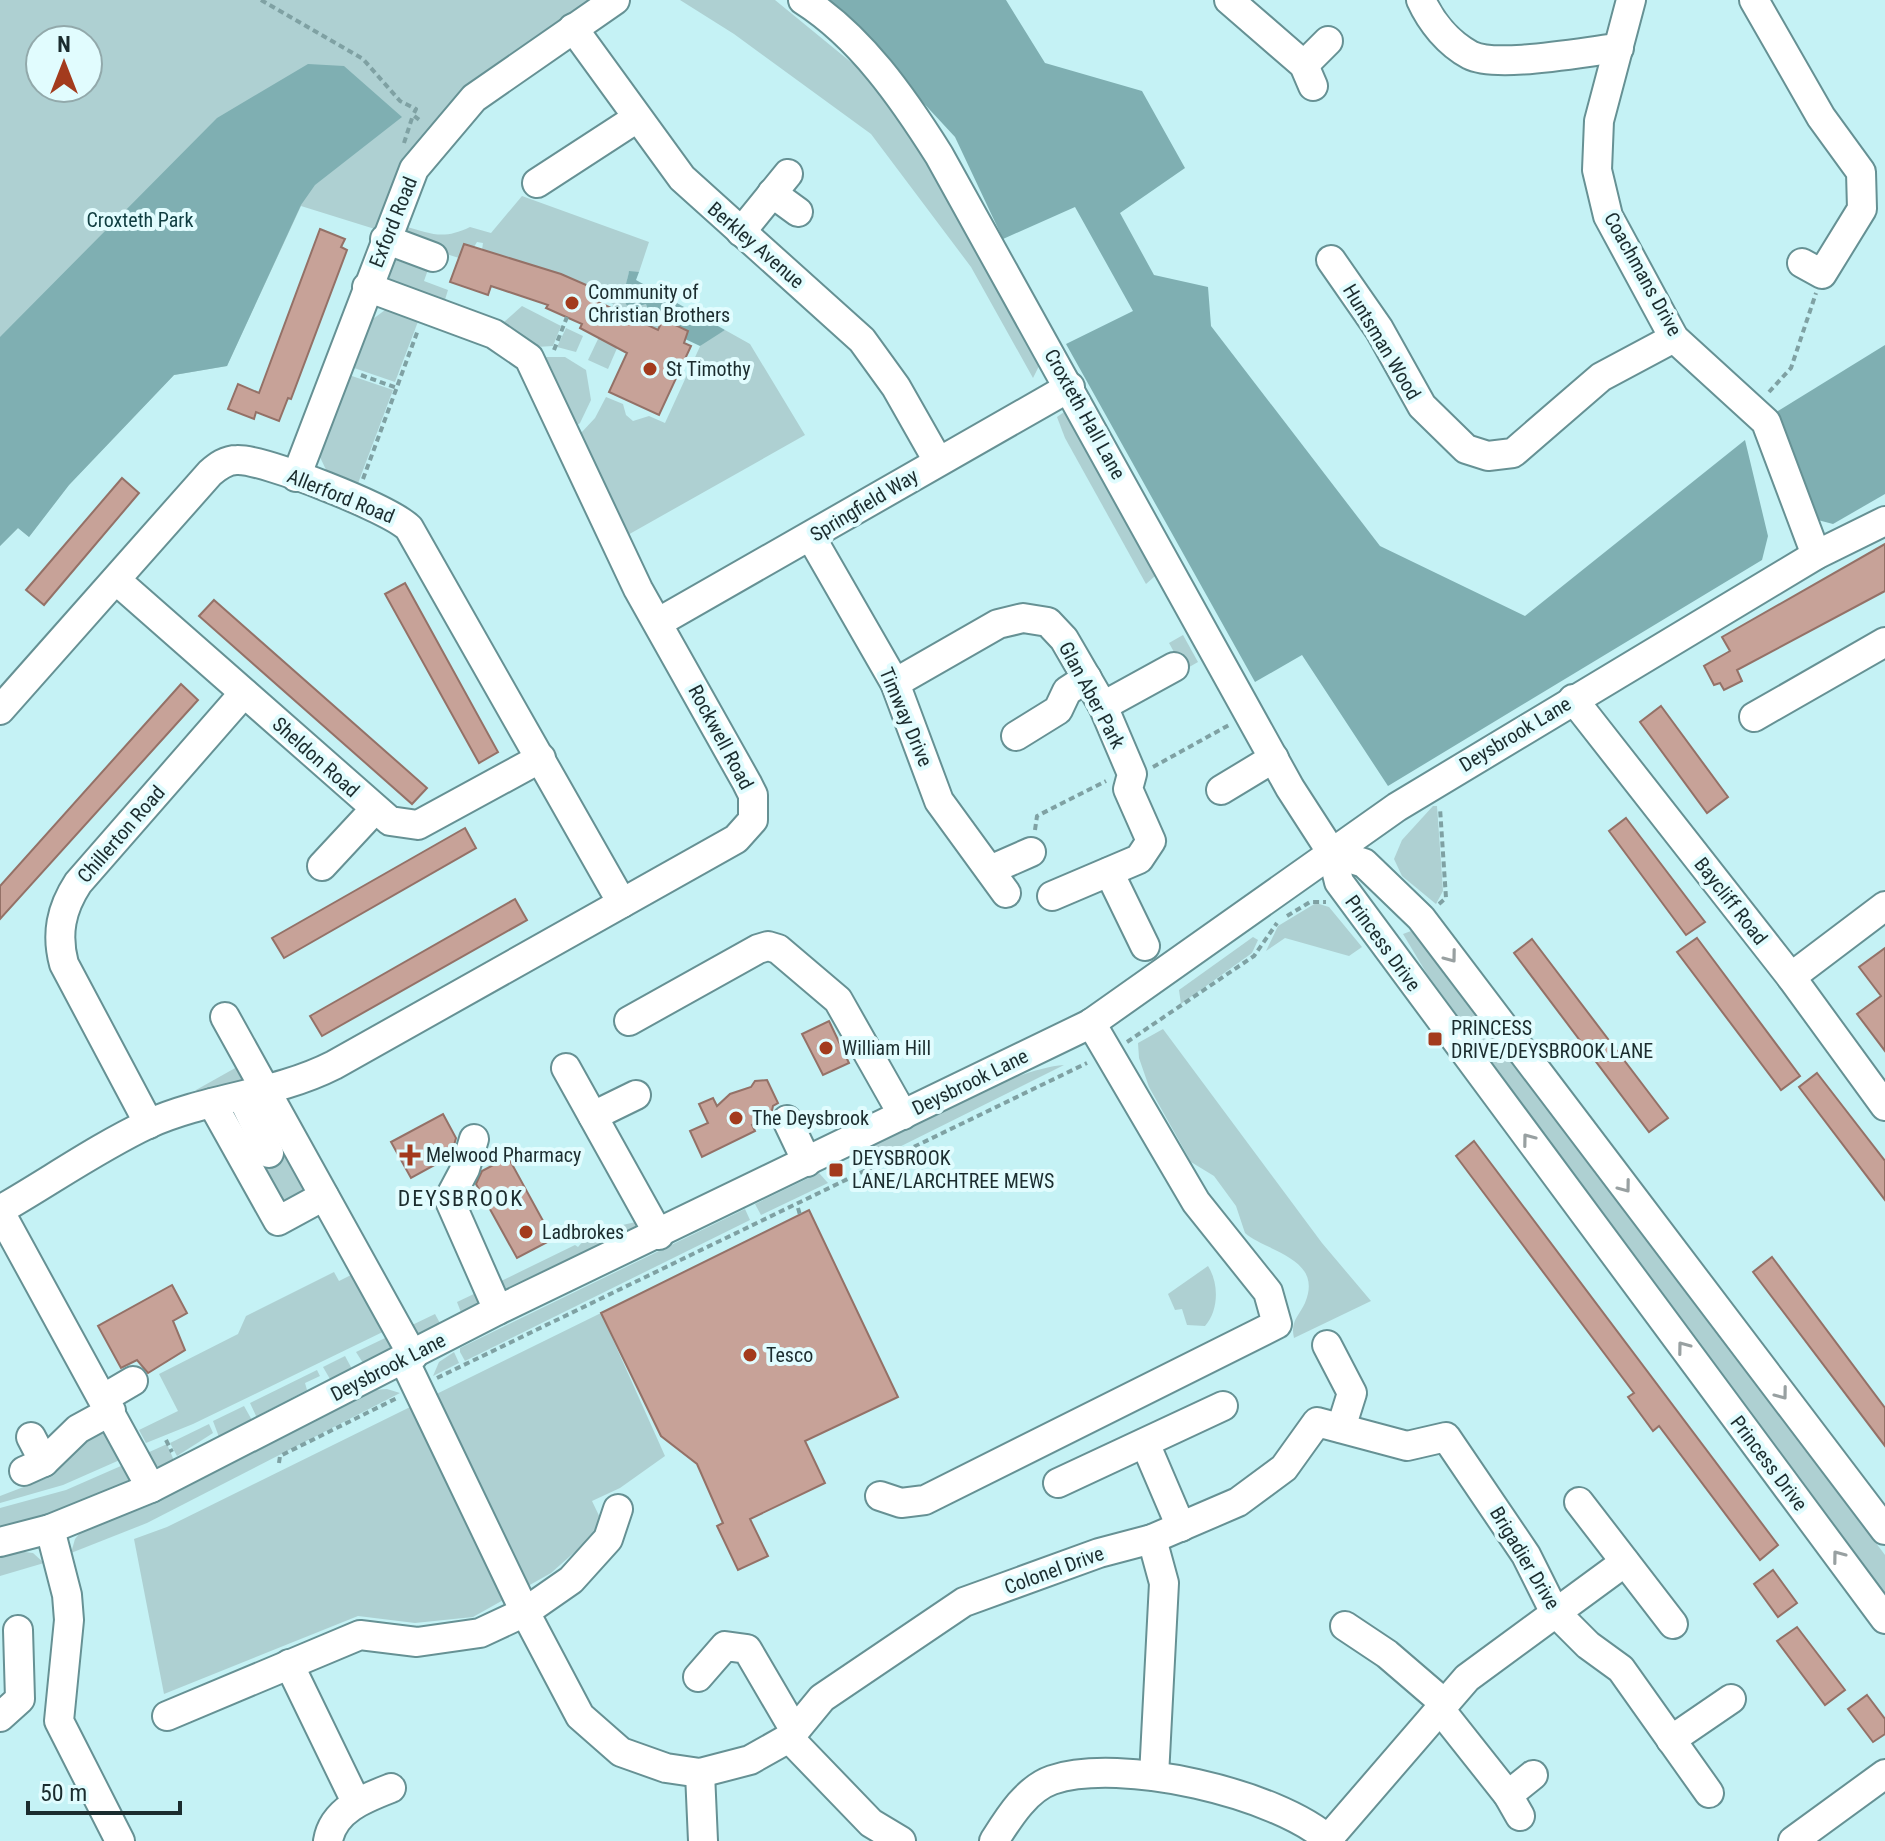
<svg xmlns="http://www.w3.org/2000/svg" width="1885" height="1841" font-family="'Roboto Condensed',sans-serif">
<rect width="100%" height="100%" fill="#c5f2f5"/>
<g fill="#aed0d2" fill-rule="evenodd">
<path d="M0 0H598L475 85 378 230 301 206 227 366 174 375 69 485 29 537 18 528 0 546ZM40 40H88V88H40Z"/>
<path d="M680 0H775L874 81 903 118 1040 364 1033 378 971 267 871 134 734 34Z"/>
<path d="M522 196 649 242 639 272H629L625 290 630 309 646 304 648 315 663 319 658 330 612 309 613 304 598 297 600 291 561 274 482 250 483 243 477 242 474 247 464 244 459 258 399 239 404 226C432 234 443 240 470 227L491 233Z"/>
<path d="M390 249 431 261 424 281 448 290 443 306C416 296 372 287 390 249Z"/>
<path d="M522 306 561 326 553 346 536 347 504 322Z"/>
<path d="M385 310 419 319 395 382 354 368 369 322Z"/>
<path d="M566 328 583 336 576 352 557 347Z"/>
<path d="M725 330 750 344 805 435 626 536 581 433 595 418 606 397 623 404 626 415 633 421 649 416 665 423 702 342Z"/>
<path d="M599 337 621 339 608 369 588 360Z"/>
<path d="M546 357H565L586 370 591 400 580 423 577 425Z"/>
<path d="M349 375 393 390 357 486 328 474 319 455Z"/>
<path d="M1064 412 1154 570 1155 576 1146 584 1065 438 1057 417Z"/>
<path d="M1183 635 1198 662 1184 670 1169 643Z"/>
<path d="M1433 806H1437L1443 891 1436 904 1402 876 1394 859 1402 840Z"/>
<path d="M1316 903 1329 907 1362 947 1349 956 1285 938 1266 951 1278 926Z"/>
<path d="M1411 931 1430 947 1885 1555V1597L1427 974 1403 934Z"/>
<path d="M1253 937 1258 940 1252 953 1181 1004 1179 990Z"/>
<path d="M1163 1029 1322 1243 1371 1301 1294 1338C1290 1321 1299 1316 1305 1303 1324 1258 1267 1252 1245 1233L1236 1206 1214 1176 1191 1162 1149 1087 1139 1058 1138 1043Z"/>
<path d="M1064 1065 857 1168 851 1157C904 1131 1009 1069 1064 1065Z"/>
<path d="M237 1067 244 1080 197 1091 196 1090Z"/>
<path d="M294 1150 320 1194 281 1217 254 1172Z"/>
<path d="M819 1173 828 1183 761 1215 755 1204Z"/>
<path d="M745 1209 750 1220 465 1361 460 1352V1348Z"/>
<path d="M330 1214 393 1327 193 1424 146 1443 139 1430 178 1411 159 1374 238 1334 246 1316 334 1272 339 1281 351 1275 320 1219Z"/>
<path d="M643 1220 642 1225 506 1291 497 1283 575 1245 578 1247C591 1230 622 1226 643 1220Z"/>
<path d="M1208 1266C1219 1283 1219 1310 1205 1326L1187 1325 1182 1309 1175 1310 1168 1294Z"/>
<path d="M476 1293 481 1297 478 1307 462 1315 457 1302Z"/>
<path d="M601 1313 665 1456 620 1488 592 1501 604 1526 551 1573 473 1617 415 1623 358 1616 164 1694 134 1539 167 1527Z"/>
<path d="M435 1314 441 1325 363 1363 356 1352Z"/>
<path d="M454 1352 459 1363 433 1376 439 1362Z"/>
<path d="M345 1356 352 1369 330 1379 323 1367Z"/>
<path d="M317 1370 320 1376 305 1383 307 1390 263 1413 264 1419 257 1418 250 1403Z"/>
<path d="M387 1389 400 1393 147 1523 71 1553 75 1539 84 1528 375 1390Z"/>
<path d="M244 1406 253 1422 223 1440 219 1437 213 1421Z"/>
<path d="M209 1424 213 1433 177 1456 170 1443Z"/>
<path d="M100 1433 107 1434 122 1459 63 1485 0 1503V1496L47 1478 88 1439Z"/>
<path d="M167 1444 175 1463 159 1467 148 1461 152 1458 145 1454Z"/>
<path d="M130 1462 133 1469 125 1486 0 1532V1508L66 1490Z"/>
<path d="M17 1551 33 1553 44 1563 0 1576V1556Z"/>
</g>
<g fill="#7fafb2">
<path d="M828 0H1006L1045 63 1142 91 1185 168 1120 213 1154 275 1208 287 1211 326 1380 546 1525 616 1745 440 1768 536 1762 560 1388 786 1302 655 1255 682 1066 344 1133 311 1075 207 1003 239 955 137Z"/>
<path d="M308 64 344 66 402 117 315 185 301 205 227 366 174 375 69 485 29 537 18 528 0 546V337L217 118Z"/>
<path d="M629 271 639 272 636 280 725 330 700 346 685 339 688 331 663 319H650L646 304 630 309C619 299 627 284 629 271Z"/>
<path d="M1885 345V494L1833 524 1814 519 1773 414Z"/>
</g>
<g fill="#c7a298" stroke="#947167" stroke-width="2">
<path d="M320 229 345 239 341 247 347 250 291 399 288 398 279 421 256 412 254 419 228 409 238 384 259 393Z"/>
<path d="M464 244 561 274 600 291 596 301 658 330 663 319 688 331 684 343 691 346 659 415 609 392 627 353 580 328 582 324 546 308 548 305 491 286 488 295 450 282Z"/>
<path d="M122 478 139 493 44 605 26 590Z"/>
<path d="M1885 544V591L1737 670 1742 681 1724 690 1720 683 1714 685 1704 666 1730 651 1722 637Z"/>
<path d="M405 583 498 752 479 763 385 594Z"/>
<path d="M214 600 427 788 412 804 199 616Z"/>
<path d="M181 684 198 700 0 919V886Z"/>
<path d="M1661 706 1728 797 1707 813 1640 722Z"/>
<path d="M1626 818 1705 922 1686 935 1609 831Z"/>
<path d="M465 828 476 848 284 958 272 938Z"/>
<path d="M515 899 527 920 322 1036 310 1016Z"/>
<path d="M1697 938 1800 1076 1781 1090 1677 952Z"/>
<path d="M1532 939 1668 1118 1649 1132 1514 953Z"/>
<path d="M1885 948V1051L1857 1014 1881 996 1859 967Z"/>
<path d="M829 1021 849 1063 823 1075 802 1034Z"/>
<path d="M1817 1073 1885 1161V1200L1799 1087Z"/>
<path d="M767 1080 778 1103 773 1106 771 1115 752 1125 755 1131 702 1157 690 1131 708 1123 699 1104 713 1098 717 1106 730 1094 751 1087 755 1081Z"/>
<path d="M443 1114 456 1138 451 1156 411 1178 391 1142Z"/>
<path d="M1474 1141 1778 1545 1760 1560 1659 1426 1653 1431 1628 1397 1634 1393 1456 1156Z"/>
<path d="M508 1157 553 1239 517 1258 476 1184 482 1171Z"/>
<path d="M809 1210 898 1397 805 1441 825 1483 750 1519 768 1556 738 1570 717 1526 723 1523 697 1464 661 1436 601 1313Z"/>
<path d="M1772 1257 1885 1408V1446L1753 1272Z"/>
<path d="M172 1285 187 1313 173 1321 185 1350 148 1373 137 1360 121 1368 98 1326Z"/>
<path d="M1773 1570 1797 1603 1778 1617 1754 1584Z"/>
<path d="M1797 1627 1845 1690 1825 1705 1777 1641Z"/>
<path d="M1867 1695 1885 1719V1734L1873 1742 1848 1709Z"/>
</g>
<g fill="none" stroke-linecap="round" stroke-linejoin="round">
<g stroke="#669194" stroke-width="32">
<g id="minor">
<path d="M803 0C861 37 903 98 939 155L1290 788 1332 853 1339 882 1885 1619"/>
<path d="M1229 0 1304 65 1313 86"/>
<path d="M1421 0C1431 22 1448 43 1470 55 1497 69 1587 51 1619 48"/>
<path d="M1631 0 1599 121 1597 170 1608 216 1674 338 1766 422 1816 555"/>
<path d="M1754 0 1821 117 1861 172 1862 209 1822 274 1802 263"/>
<path d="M573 28 682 178 862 340 896 387 938 461"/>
<path d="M1304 65 1328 41"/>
<path d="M537 183 637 118"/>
<path d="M772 193 798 212"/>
<path d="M741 232 788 174"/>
<path d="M385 239 433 257"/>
<path d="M1331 260 1379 329 1422 406 1466 449 1488 456 1513 453 1601 377 1674 338"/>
<path d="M296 477 414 169 474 98 615 0"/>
<path d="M811 537 895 683 939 801 1006 893"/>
<path d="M116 580 390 821 418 825 541 758"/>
<path d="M659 622 1070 387"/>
<path d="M895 683 998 624 1023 618 1048 622 1064 639 1103 706 1132 774 1128 789 1151 841 1139 859 1052 896"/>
<path d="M1573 699 1791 977 1885 1106"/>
<path d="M1103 706 1174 667"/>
<path d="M0 710 210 473C218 466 226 460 237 460 264 459 390 509 409 528L622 903"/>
<path d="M1754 717 1885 642"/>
<path d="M1016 736 1058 710 1067 691 1087 678"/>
<path d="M1221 790 1274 758"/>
<path d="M1332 853 1364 863 1421 918 1885 1530"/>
<path d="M322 866 375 809"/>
<path d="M990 870 1031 852"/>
<path d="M1109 872 1145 946"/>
<path d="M1791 977 1885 906"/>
<path d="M225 1017 413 1356"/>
<path d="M629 1021 758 949 768 946 778 949 838 1000 903 1115"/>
<path d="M566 1068 659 1235"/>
<path d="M242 1097 269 1153"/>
<path d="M212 1103 278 1221 324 1196"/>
<path d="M593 1116 636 1095"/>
<path d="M787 1120 807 1162"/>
<path d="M149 1124 64 964C56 934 61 909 78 883L244 693"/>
<path d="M474 1139 465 1169 449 1199 498 1310"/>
<path d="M0 1210C49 1182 97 1148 148 1124 208 1097 275 1095 334 1065L736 839 753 820V795L747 783 638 589 529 358 494 334 367 287"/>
<path d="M0 1212 151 1488"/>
<path d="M1327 1345 1352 1393 1341 1428"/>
<path d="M404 1360 525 1612 580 1716 621 1752 666 1768 700 1773 750 1760 789 1738 822 1698 964 1602 1099 1553 1152 1539 1238 1502 1284 1468 1317 1422 1407 1446 1446 1437 1526 1555 1554 1611 1588 1645 1621 1669 1709 1793"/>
<path d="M104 1398 133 1381"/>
<path d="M31 1437 44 1462"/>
<path d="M1145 1443 1181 1527"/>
<path d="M24 1471 44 1462 78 1429 111 1411"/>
<path d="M1058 1483 1223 1406"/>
<path d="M880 1496 901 1503 925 1500 1277 1324 1268 1292 1196 1202 1091 1023"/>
<path d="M1579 1502 1673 1624"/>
<path d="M50 1529 67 1595 69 1620 59 1721 120 1841"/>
<path d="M1152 1539 1164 1583 1154 1776"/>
<path d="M0 1542 50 1529 151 1488 498 1310 1090 1024 1397 807 1816 555 1885 521"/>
<path d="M1345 1626 1387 1654 1444 1703"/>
<path d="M289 1664 356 1802"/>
<path d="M698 1677 725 1646 747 1649 795 1731"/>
<path d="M1439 1708 1508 1795 1520 1816"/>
<path d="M167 1716 360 1635 417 1642 480 1633 525 1612 571 1580 608 1539 618 1509"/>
<path d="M0 1717 20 1699 18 1630"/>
<path d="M789 1738 871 1823 901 1841"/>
<path d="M1671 1740 1731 1699"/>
<path d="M700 1773 703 1841"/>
<path d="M1508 1795 1533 1775"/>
<path d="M1328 1839 1467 1678 1625 1562"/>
<path d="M328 1841C333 1810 365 1798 391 1788"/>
<path d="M994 1841C1008 1819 1026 1789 1052 1780 1120 1757 1277 1793 1330 1841"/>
<path d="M1793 1841 1885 1774"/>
</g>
</g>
<g stroke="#7fa1a3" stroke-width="4" stroke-dasharray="6 4" stroke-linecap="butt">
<path d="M261 0 363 59 400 101 416 109 413 115 422 122"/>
<path d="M404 143 413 115"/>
<path d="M554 350 567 317"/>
<path d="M361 375 397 388"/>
<path d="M1769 392 1791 368 1816 293"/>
<path d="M363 479 418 330"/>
<path d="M1153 767 1229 725"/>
<path d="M1035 830 1037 816 1106 781"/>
<path d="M1439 904 1446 898 1440 808"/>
<path d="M1287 916 1310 902H1326"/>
<path d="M1127 1042 1254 956 1277 923"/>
<path d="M798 1208 800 1215"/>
<path d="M437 1378 1087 1063"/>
<path d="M166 1440 172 1452"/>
<path d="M279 1463 280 1456 397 1398"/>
</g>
<use href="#minor" stroke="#fff" stroke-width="28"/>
</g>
<defs><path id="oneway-chevron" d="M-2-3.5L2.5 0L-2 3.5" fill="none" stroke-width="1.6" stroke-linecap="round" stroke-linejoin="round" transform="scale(2)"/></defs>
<g stroke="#98a0a1">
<use href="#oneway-chevron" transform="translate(1451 957) rotate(53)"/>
<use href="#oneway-chevron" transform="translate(1528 1139) rotate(-127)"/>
<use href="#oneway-chevron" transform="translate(1625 1187) rotate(53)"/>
<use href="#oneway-chevron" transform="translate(1683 1347) rotate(-127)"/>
<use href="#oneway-chevron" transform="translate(1782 1394) rotate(53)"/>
<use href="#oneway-chevron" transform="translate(1838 1556) rotate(-127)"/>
</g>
<g fill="#a33b1d" stroke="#e1fcfe" stroke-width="3">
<circle cx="572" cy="303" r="8"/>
<circle cx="650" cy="369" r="8"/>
<rect x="1427" y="1031" width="16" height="16" rx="4"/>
<circle cx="826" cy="1048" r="8"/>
<circle cx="736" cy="1118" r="8"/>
<path d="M406 1143h8v8h8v8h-8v8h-8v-8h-8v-8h8z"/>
<rect x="828" y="1162" width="16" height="16" rx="4"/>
<circle cx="526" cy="1232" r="8"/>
<circle cx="750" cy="1355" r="8"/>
</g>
<g text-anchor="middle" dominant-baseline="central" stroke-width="8" stroke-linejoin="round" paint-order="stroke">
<g font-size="20" fill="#0f3d40" stroke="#e1fcfe">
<text x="140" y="220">Croxteth Park</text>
</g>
<g font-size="20" fill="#1b2c2e" stroke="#e1fcfe">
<text transform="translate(393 222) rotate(-68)">Exford Road</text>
<text transform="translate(756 245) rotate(41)">Berkley Avenue</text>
<text transform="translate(1643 274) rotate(61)">Coachmans Drive</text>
<text transform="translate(1382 342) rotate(59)">Huntsman Wood</text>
<text transform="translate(1085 414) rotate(61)">Croxteth Hall Lane</text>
<text transform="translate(341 496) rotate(22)">Allerford Road</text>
<text transform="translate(864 505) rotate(-31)">Springfield Way</text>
<text transform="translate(1092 695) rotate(62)">Glan Aber Park</text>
<text transform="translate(906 717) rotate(67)">Timway Drive</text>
<text transform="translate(1515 734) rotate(-31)">Deysbrook Lane</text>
<text transform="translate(721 737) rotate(62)">Rockwell Road</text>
<text transform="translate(316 757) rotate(42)">Sheldon Road</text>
<text transform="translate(121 834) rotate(-49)">Chillerton Road</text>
<text transform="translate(1731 901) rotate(52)">Baycliff Road</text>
<text transform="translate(1383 943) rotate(54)">Princess Drive</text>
<text transform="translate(970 1082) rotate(-26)">Deysbrook Lane</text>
<text transform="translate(388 1367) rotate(-27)">Deysbrook Lane</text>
<text transform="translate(1769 1463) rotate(53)">Princess Drive</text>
<text transform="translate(1525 1558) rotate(59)">Brigadier Drive</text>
<text transform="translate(1054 1570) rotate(-20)">Colonel Drive</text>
</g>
<g font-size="20" fill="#1b2c2e" stroke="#e1fcfe" text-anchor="start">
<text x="588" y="292">Community of<tspan x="588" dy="23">Christian Brothers</tspan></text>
<text x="666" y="369">St Timothy</text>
<text x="1451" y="1028">PRINCESS<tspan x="1451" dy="23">DRIVE/DEYSBROOK LANE</tspan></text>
<text x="842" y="1048">William Hill</text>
<text x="752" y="1118">The Deysbrook</text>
<text x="426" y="1155">Melwood Pharmacy</text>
<text x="852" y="1158">DEYSBROOK<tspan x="852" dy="23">LANE/LARCHTREE MEWS</tspan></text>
<text x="542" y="1232">Ladbrokes</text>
<text x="766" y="1355">Tesco</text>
</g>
<g font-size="22" letter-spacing="2" fill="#1b2c2e" stroke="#e1fcfe">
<text x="461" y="1198">DEYSBROOK</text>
</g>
</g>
<g transform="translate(64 64)"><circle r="38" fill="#e1fcfe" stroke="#92a9ab" stroke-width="2"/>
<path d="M0-6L14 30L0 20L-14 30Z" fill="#a33b1d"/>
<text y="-12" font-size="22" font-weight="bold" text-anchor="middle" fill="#1b2c2e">N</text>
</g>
<path d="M28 1801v12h152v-12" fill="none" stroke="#1b2c2e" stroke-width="4"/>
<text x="40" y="1801" font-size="24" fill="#1b2c2e" stroke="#e1fcfe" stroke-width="6" paint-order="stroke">50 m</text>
</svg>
